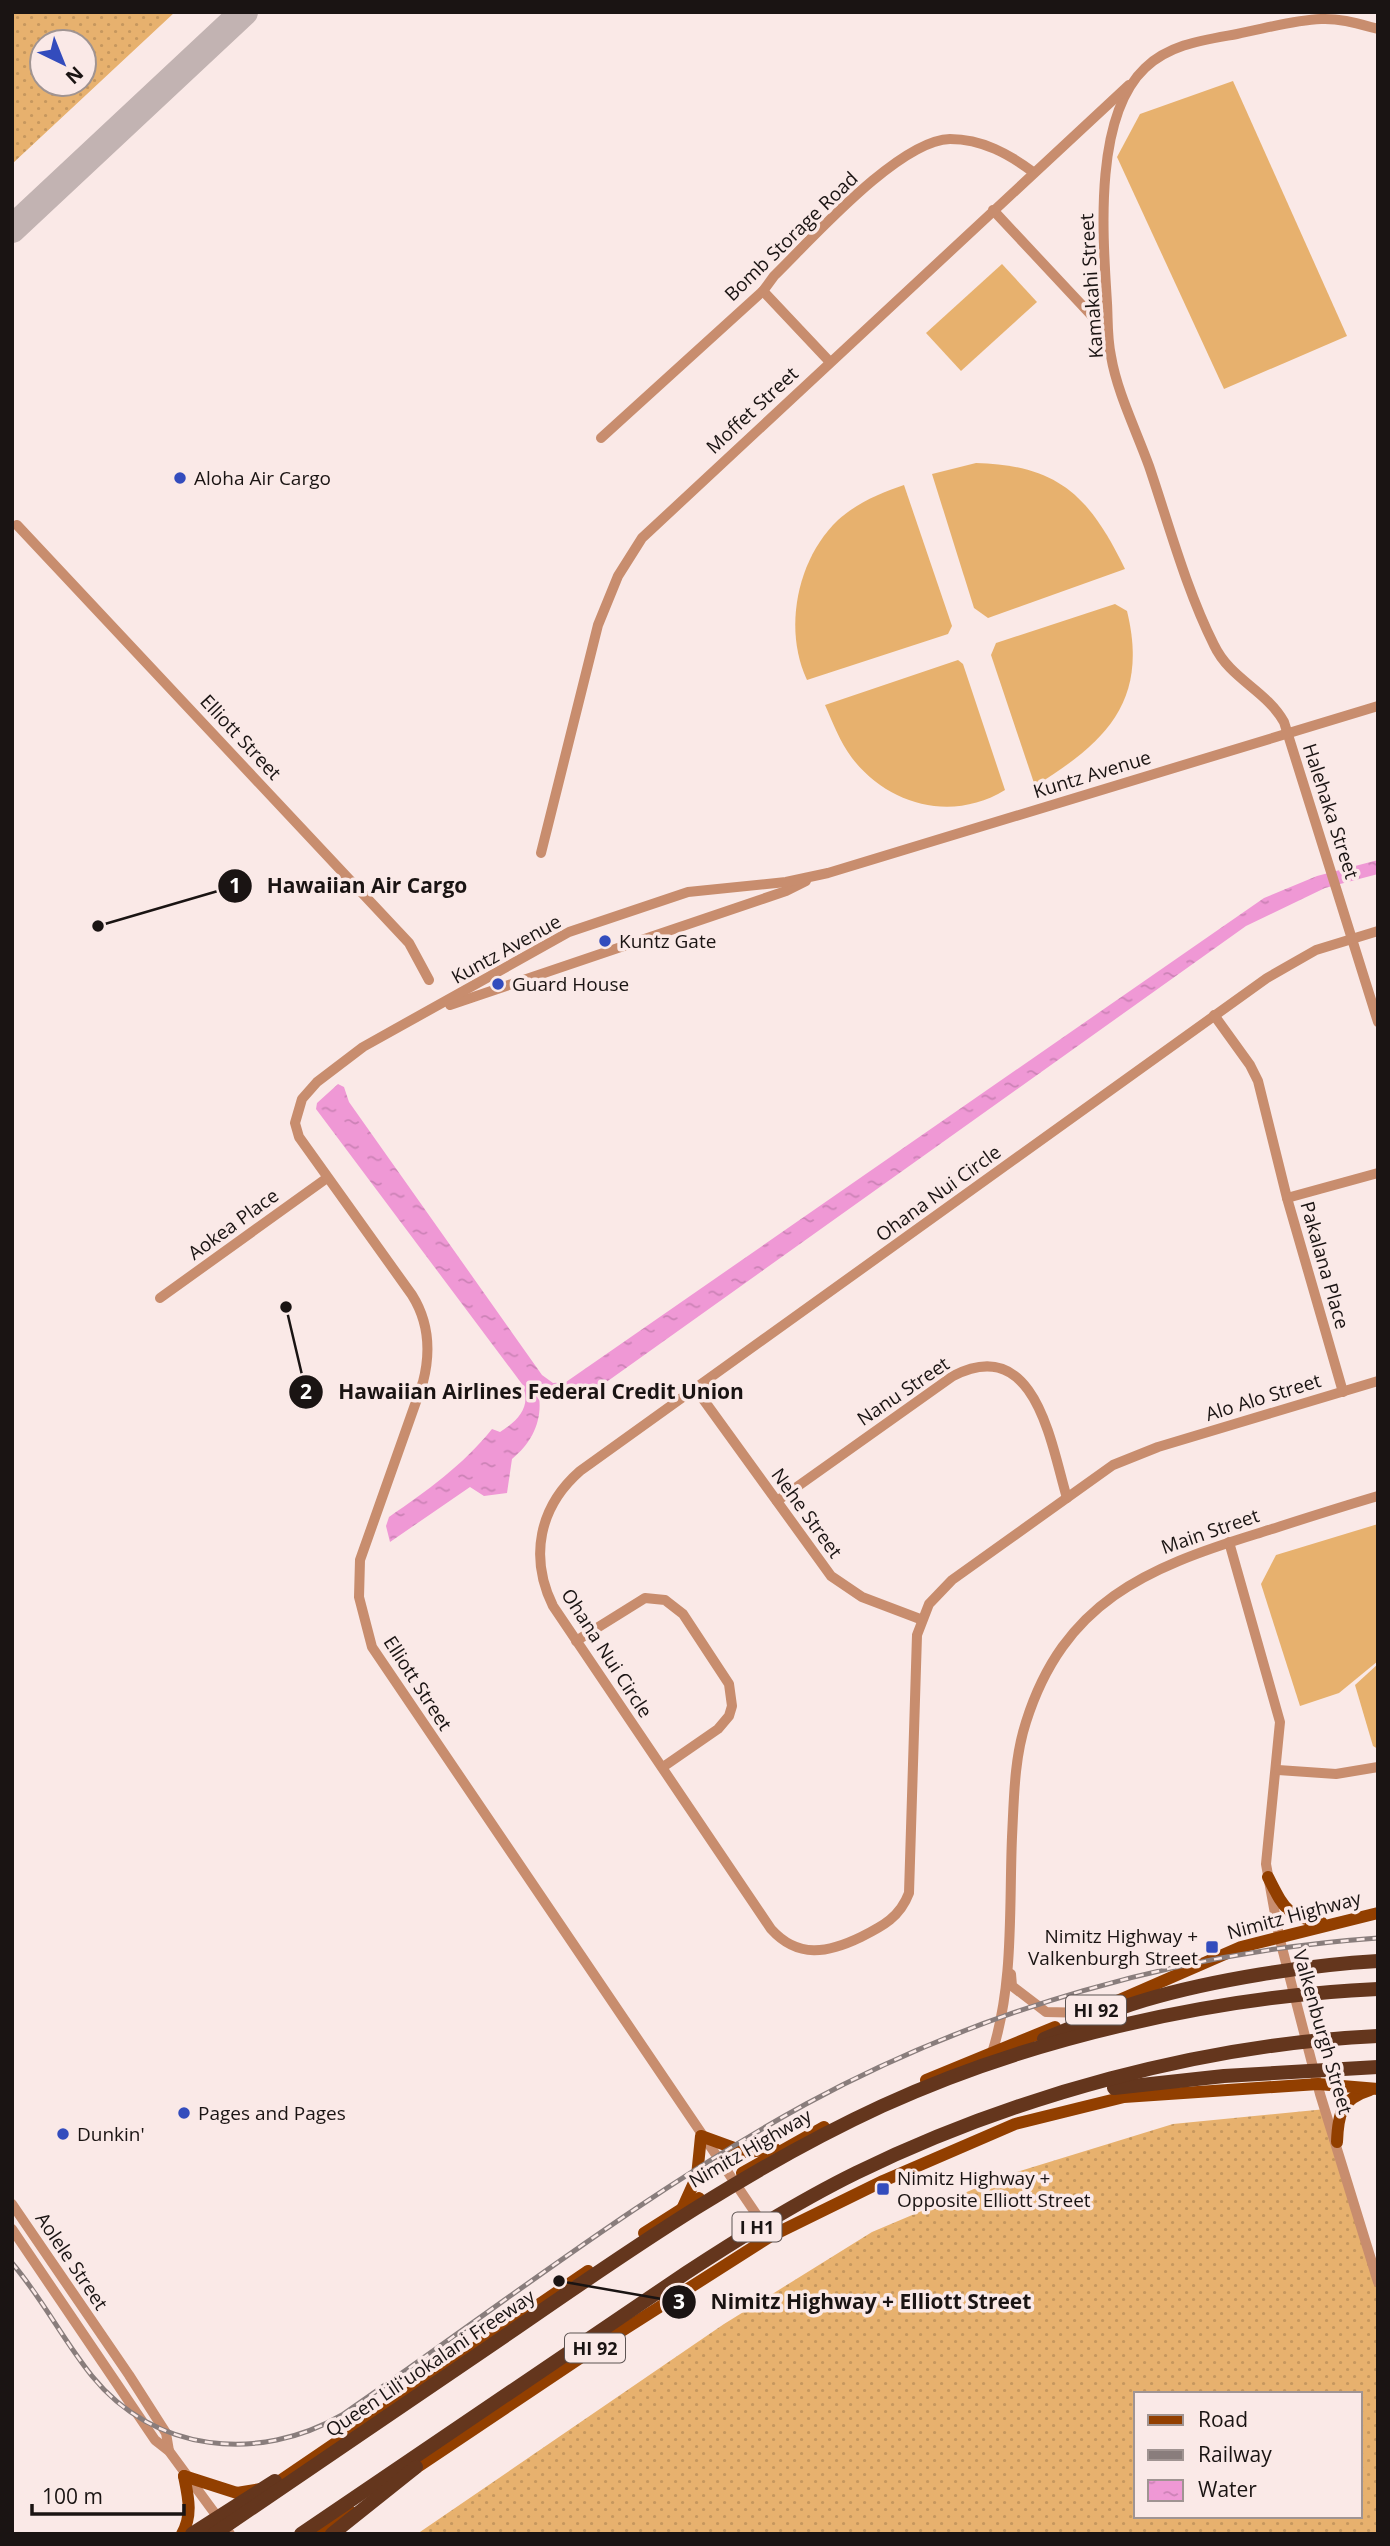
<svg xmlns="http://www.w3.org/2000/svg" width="1390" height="2546" font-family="'Open Sans',sans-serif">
<defs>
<pattern id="grass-dots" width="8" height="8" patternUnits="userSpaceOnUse" patternTransform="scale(1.75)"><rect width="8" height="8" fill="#e7b16e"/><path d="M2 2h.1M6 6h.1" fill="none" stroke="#c6975e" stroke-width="1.8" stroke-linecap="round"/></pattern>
<pattern id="water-ripples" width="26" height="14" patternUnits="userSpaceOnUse" patternTransform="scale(1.75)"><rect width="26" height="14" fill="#ef98d5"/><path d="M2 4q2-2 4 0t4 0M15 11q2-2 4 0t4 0" fill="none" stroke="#cc82b6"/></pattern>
</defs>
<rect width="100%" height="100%" fill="#fae9e7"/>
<g fill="url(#grass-dots)" fill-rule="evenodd">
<path d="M12 12H175L12 164ZM84 42V84H42V42Z"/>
<path d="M1326 2109 1378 2282V2534H417L724 2324 872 2232 1007 2175 1173 2124ZM1136 2394H1360V2516H1136Z"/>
</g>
<g fill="#e7b16e">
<path d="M1233 81 1347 336 1224 389 1117 157 1140 114Z"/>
<path d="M1002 264 1037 302 961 371 926 333Z"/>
<path d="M976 463C1059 465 1090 497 1125 569L988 618 974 608 932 474Z"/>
<path d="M904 485 952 626 948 634 807 680C783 629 797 559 838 520 857 503 880 493 904 485Z"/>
<path d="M1115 604 1127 611C1149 701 1106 742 1035 786L991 655 996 643Z"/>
<path d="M958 660 963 664 1005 790C953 822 889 806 852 758 840 742 833 723 825 705Z"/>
<path d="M1378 1524V1661L1339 1693 1300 1706 1261 1584 1276 1555Z"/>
<path d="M1378 1664V1749L1373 1746 1355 1685Z"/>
</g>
<path fill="url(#water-ripples)" d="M1378 860V874L1325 888 1246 926 591 1393 565 1398 538 1391C544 1418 533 1442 512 1459L507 1493 484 1496 470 1487 390 1542 386 1526 389 1517C427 1491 463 1465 492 1429L500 1432C519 1420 532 1406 522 1384L316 1109 317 1103 338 1084 344 1087 349 1102 542 1375 553 1383 566 1382 1264 898 1317 876Z"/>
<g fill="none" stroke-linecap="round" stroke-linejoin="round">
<path stroke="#c2b3b2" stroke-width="28" d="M12 229 244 12"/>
<g stroke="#c88d6e" stroke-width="10">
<path d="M1378 29C1359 24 1340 18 1321 19 1293 20 1264 29 1237 34 1204 40 1170 44 1145 68 1093 117 1103 238 1107 303 1108 320 1107 338 1111 356 1117 392 1136 430 1149 466 1169 525 1186 589 1214 645 1230 679 1266 690 1284 722L1378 1022"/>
<path d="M993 210 1108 333"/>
<path d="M763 291 829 361"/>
<path d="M601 438 763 291 774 276C811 240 899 140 950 139 982 139 1009 154 1033 172"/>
<path d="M17 525 409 943 429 980"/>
<path d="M541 853 598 625 618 576 642 538 1129 85"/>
<path d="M1378 931 1316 950 1267 978 580 1471C539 1507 529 1557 553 1606L771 1929C798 1959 828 1953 861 1937 883 1926 900 1917 909 1893L917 1635 929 1604 952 1580 1113 1465 1158 1447 1378 1381"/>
<path d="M450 1005 786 891 806 881"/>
<path d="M1214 1015 1250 1065 1258 1081 1287 1198"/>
<path d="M160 1298 327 1178"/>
<path d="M695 1388 831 1576 862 1597 920 1619"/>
<path d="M1343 1392 1287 1198 1378 1173"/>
<path d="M777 1501 953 1376C1036 1333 1051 1445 1067 1498"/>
<path d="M1229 1542 1280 1722 1266 1864 1279 1936 1320 2094 1378 2282"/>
<path d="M576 1641 645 1598 665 1600 683 1614 729 1684 732 1706 729 1716 718 1729 663 1767"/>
<path d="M1278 1770 1336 1774 1378 1767"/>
<path d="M1011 1974 1012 1986 1046 2012 1089 2013"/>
<path d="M992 2053C1014 1984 1009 1909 1012 1837 1014 1799 1014 1759 1026 1722 1064 1602 1146 1568 1256 1534 1297 1521 1337 1508 1378 1496"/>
<path d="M12 2204 129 2375 166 2433 169 2451"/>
<path d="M12 2229 155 2440 169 2451 230 2534"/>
<path d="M771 2236 372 1647 359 1597 360 1560 423 1382C431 1351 429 1322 412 1295L299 1137 295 1123 302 1099 317 1082 363 1047 569 932 688 892 786 882 828 873 1378 706"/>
</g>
<g stroke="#923f00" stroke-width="12">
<path d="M1268 1877C1284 1908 1286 1916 1322 1923"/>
<path d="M1085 2015 1241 1947 1378 1913"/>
<path d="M926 2080 1055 2027"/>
<path d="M1337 2142C1338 2114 1341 2099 1370 2090"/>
<path d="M742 2173 824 2127"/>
<path d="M683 2207 697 2176 701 2136 745 2152 775 2149"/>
<path d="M644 2233 699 2198"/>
<path d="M410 2472 595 2348 771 2236 883 2181 1015 2124 1124 2097 1318 2084 1378 2089"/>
<path d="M184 2476 237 2493 261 2489"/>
<path d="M268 2489 588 2271"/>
<path d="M182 2534C193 2515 188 2496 184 2476"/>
<path d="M318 2534 351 2512"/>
</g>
<g stroke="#64361d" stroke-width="14">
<path d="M1044 2039C1077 2026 1110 2010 1145 2000 1212 1980 1307 1965 1378 1961"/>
<path d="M1114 2088 1224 2076 1378 2067"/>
<path d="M192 2534 275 2481"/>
<path d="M214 2534C315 2465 417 2396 518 2327 635 2246 752 2166 882 2106 1030 2038 1216 1996 1378 1989"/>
<path d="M301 2534 686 2273C741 2237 797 2202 856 2173 1013 2096 1203 2044 1378 2036"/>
<path d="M332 2534 416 2467"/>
</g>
<g stroke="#897d7c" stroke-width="5">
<path id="rail" d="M12 2263C42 2298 63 2340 92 2376 154 2453 259 2463 342 2415 496 2309 642 2194 806 2104 981 2009 1180 1952 1378 1938"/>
</g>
<use href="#rail" stroke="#fae9e7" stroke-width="2.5" stroke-dasharray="8" stroke-linecap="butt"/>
</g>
<g fill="#334cbd" stroke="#fae9e7" stroke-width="2.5">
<circle cx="180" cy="478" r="7"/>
<circle cx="605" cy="941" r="7"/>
<circle cx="498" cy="984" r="7"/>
<rect x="1205" y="1940" width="14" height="14" rx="3.5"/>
<circle cx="184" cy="2113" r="7"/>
<circle cx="63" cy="2134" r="7"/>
<rect x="876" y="2182" width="14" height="14" rx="3.5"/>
</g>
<g text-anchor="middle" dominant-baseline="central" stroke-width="7" stroke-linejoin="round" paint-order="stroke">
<g fill="#fae9e7" stroke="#5d5453" stroke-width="2">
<rect x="1066" y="1995.5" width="60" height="29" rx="5"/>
<rect x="732.5" y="2212.5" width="49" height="29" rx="5"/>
<rect x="565" y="2333.5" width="60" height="29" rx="5"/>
</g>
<g font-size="18" font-weight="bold" fill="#1a1413">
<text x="1096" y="2010">HI 92</text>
<text x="757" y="2227">I H1</text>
<text x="595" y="2348">HI 92</text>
</g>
<g font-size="19" fill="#1a1413" stroke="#fae9e7">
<text transform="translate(791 236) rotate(-44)">Bomb Storage Road</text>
<text transform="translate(1091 286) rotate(-94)">Kamakahi Street</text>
<text transform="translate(752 410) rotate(-43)">Moffet Street</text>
<text transform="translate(241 737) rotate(47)">Elliott Street</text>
<text transform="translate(1092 774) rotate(-17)">Kuntz Avenue</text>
<text transform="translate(1331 811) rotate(72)">Halehaka Street</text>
<text transform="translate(506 949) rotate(-29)">Kuntz Avenue</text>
<text transform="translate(938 1193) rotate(-36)">Ohana Nui Circle</text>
<text transform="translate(233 1224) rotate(-36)">Aokea Place</text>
<text transform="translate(1325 1265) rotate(74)">Pakalana Place</text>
<text transform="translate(903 1391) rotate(-34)">Nanu Street</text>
<text transform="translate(1263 1397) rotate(-17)">Alo Alo Street</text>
<text transform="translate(807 1513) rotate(54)">Nehe Street</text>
<text transform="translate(1210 1531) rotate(-19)">Main Street</text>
<text transform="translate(607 1653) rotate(57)">Ohana Nui Circle</text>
<text transform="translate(418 1683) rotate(57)">Elliott Street</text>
<text transform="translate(1294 1915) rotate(-15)">Nimitz Highway</text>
<text transform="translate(1323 2032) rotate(74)">Valkenburgh Street</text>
<text transform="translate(750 2148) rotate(-30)">Nimitz Highway</text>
<text transform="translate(72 2261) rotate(56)">Aolele Street</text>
<text transform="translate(430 2363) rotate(-34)">Queen Liliʻuokalani Freeway</text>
</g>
<g font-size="19" fill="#1a1413" stroke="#fae9e7" text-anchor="start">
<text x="194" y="478">Aloha Air Cargo</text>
<text x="619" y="941">Kuntz Gate</text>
<text x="512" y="984">Guard House</text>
<text x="1198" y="1936" text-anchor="end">Nimitz Highway +<tspan x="1198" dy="22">Valkenburgh Street</tspan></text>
<text x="198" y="2113">Pages and Pages</text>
<text x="77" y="2134">Dunkin'</text>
<text x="897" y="2178">Nimitz Highway +<tspan x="897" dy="22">Opposite Elliott Street</tspan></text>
</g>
</g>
<path fill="none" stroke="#1a1413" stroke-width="2.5" d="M98 926L235 886M286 1307L306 1392M559 2281L679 2302"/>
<g fill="#1a1413" stroke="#fae9e7" stroke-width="2.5">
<circle cx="98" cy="926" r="7"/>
<circle cx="286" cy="1307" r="7"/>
<circle cx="559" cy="2281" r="7"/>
<circle cx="235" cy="886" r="18"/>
<circle cx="306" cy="1392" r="18"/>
<circle cx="679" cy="2302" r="18"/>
</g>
<g font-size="21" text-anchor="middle" font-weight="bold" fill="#fff">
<text x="235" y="893">1</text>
<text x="306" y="1399">2</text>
<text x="679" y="2309">3</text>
</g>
<g font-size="21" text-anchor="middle" font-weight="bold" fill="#1a1413" stroke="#fae9e7" stroke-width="7" stroke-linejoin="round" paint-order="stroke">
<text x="367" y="893">Hawaiian Air Cargo</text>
<text x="541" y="1399">Hawaiian Airlines Federal Credit Union</text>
<text x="871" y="2309">Nimitz Highway + Elliott Street</text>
</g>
<rect width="1390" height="2546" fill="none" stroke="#1a1413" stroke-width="28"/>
<rect x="1134" y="2392" width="228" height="126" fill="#fae9e7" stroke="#a09492" stroke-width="2"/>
<rect x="1148" y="2415" width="35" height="10" fill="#923f00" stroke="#a09492" stroke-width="2"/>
<text x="1198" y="2427" font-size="21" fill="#1a1413">Road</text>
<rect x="1148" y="2450" width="35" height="10" fill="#897d7c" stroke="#a09492" stroke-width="2"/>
<text x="1198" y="2462" font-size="21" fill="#1a1413">Railway</text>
<rect x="1148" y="2480" width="35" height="21" fill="url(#water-ripples)" stroke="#a09492" stroke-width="2"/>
<text x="1198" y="2497" font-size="21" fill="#1a1413">Water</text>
<g transform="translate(63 63) rotate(137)"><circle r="33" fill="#fae9e7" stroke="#a09492" stroke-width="2"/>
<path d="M0-5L12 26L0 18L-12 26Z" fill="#334cbd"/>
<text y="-10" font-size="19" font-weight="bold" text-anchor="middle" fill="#1a1413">N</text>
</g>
<path d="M32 2504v10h152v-10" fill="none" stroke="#1a1413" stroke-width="3.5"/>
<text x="42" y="2504" font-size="21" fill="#1a1413" stroke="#fae9e7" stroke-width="5" paint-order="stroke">100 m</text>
</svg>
